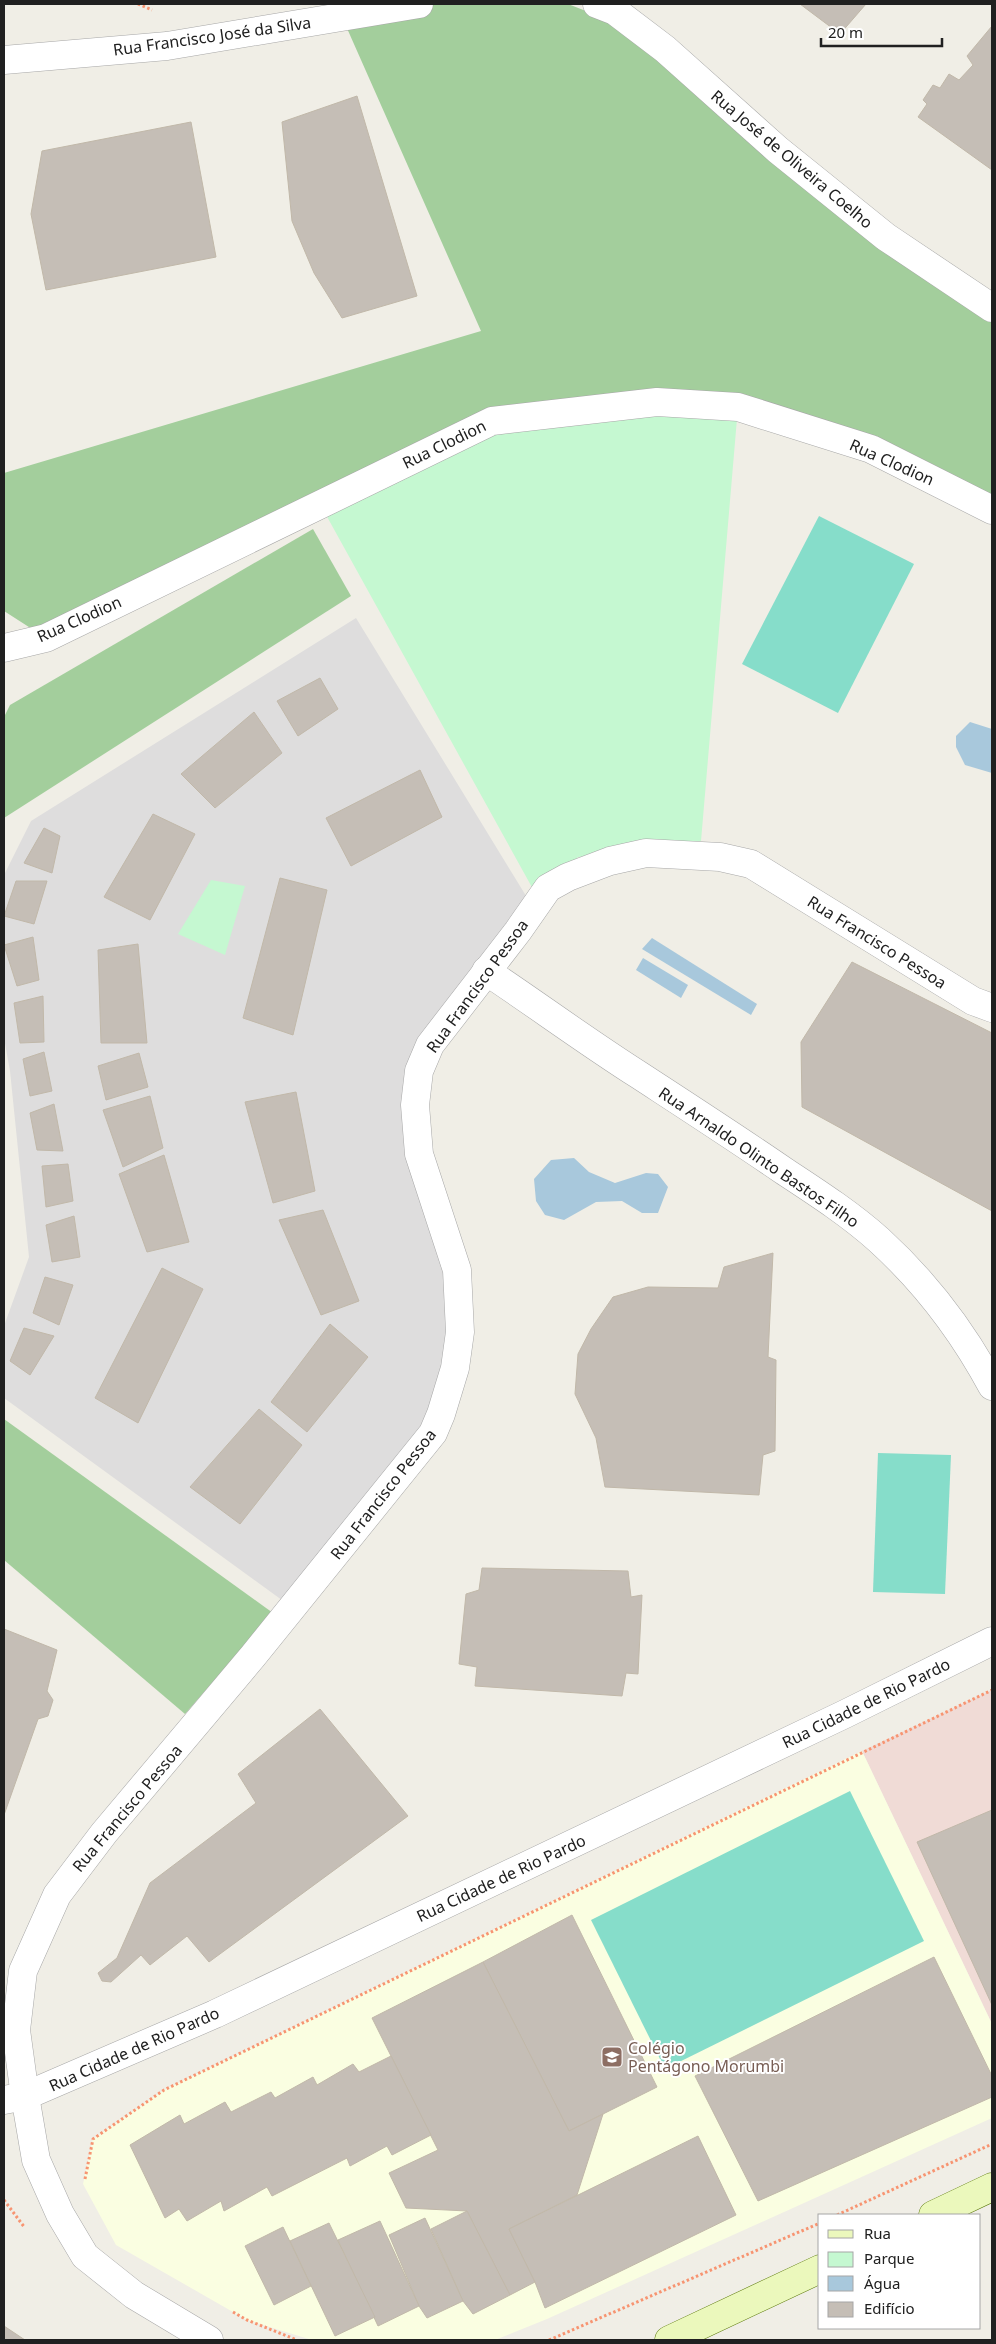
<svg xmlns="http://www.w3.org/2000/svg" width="996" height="2344" font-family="'Noto Sans',sans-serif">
<rect width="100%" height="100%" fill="#f0eee6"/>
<path fill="#dedddd" d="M356 618 531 904 408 1063 451 1267 450 1362 429 1427 286 1603 4 1398V1326L29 1257 10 1071 4 1038V875L31 821Z"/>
<path fill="#f0dbd6" d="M992 1690V2024L862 1751Z"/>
<path fill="#fafee1" d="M862 1751 992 2024V2118L547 2319 495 2340H312L247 2320 116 2245 83 2184 93 2139 164 2090Z"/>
<g fill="#a3ce9c">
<path d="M419 4H568L645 34 865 220 992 293V510L738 407 492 421 46 638 4 611V473L481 331 342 17Z"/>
<path d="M313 529 351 596 4 818V717L10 705Z"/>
<path d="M4 1419 273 1613 185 1714 4 1560Z"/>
</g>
<g fill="#c5f8d1">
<path d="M738 407 701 841 646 853 578 857 539 900 320 504 492 421Z"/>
<path d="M211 880 245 886 225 955 178 934Z"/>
</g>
<g fill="#86ddca">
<path d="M819 516 914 564 838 713 742 664Z"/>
<path d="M878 1453 951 1455 945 1594 873 1592Z"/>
<path d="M850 1791 924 1941 665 2069 591 1920Z"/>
</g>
<g fill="#a8c8dc">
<path d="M970 722 992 729V773L965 765 956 747V736Z"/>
<path d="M652 938 757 1004 751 1015 642 949Z"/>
<path d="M643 958 688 985 681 998 636 970Z"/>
<path d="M574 1158 589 1172 615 1183 646 1173 658 1174 668 1187 658 1213H642L622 1201 596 1202 564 1220 545 1215 536 1201 534 1179 551 1160Z"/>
</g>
<g fill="#c5beb6" stroke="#c1b8a9">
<path d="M800 4H866L840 34Z"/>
<path d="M992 26V170L918 117 927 104 923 100 933 85 940 88 949 74 959 80 973 65 967 56Z"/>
<path d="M357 96 417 296 342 318 314 273 292 221 282 122Z"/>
<path d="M191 122 216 257 46 290 31 214 42 151Z"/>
<path d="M320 678 338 709 298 736 277 701Z"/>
<path d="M254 712 282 753 215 808 181 774Z"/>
<path d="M420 770 442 817 351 866 326 818Z"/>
<path d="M153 814 195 834 150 920 104 897Z"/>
<path d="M44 828 60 836 52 873 24 863Z"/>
<path d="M280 878 327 890 293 1035 243 1018Z"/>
<path d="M16 881H47L34 924 4 916Z"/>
<path d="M33 937 39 980 17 986 4 945Z"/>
<path d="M138 944 147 1043H101L98 950Z"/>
<path d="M852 962 992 1033V1211L802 1107 801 1042Z"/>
<path d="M43 996 44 1042 20 1043 14 1003Z"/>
<path d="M44 1052 52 1091 30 1096 23 1059Z"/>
<path d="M139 1053 148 1087 106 1100 98 1066Z"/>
<path d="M296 1092 315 1191 273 1203 245 1102Z"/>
<path d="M150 1096 163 1148 123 1167 103 1110Z"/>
<path d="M54 1104 63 1151 37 1150 30 1113Z"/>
<path d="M164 1155 189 1242 147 1252 119 1174Z"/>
<path d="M68 1164 73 1201 46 1207 42 1166Z"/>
<path d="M323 1210 359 1301 321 1315 279 1220Z"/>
<path d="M74 1216 80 1257 52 1262 46 1225Z"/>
<path d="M773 1253 768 1357 776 1360 775 1451 763 1455 759 1495 605 1487 596 1438 575 1394 578 1354 591 1329 613 1297 648 1287 718 1288 724 1267Z"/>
<path d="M162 1268 203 1289 138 1423 95 1398Z"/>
<path d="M45 1277 73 1285 59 1325 33 1313Z"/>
<path d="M330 1324 368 1357 307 1432 271 1402Z"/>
<path d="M24 1328 54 1336 30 1375 10 1361Z"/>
<path d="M259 1409 302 1445 240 1524 190 1487Z"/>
<path d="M482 1568 628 1571 631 1597 642 1595 638 1674 626 1673 622 1696 475 1686 477 1667 459 1664 466 1594 479 1590Z"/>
<path d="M4 1629 57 1650 47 1691 53 1700 48 1716 38 1719 4 1815Z"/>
<path d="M320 1709 408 1816 209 1962 187 1936 150 1965 141 1955 111 1982 102 1981 98 1973 117 1958 150 1883 256 1803 238 1774Z"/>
<path d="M992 1810V2005L917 1842Z"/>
<path d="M572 1915 657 2087 569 2131 483 1962Z"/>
<path d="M934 1957 992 2076V2097L758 2201 695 2076Z"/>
<path d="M483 1962 569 2131 603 2114 577 2195 509 2229 535 2282 510 2295 467 2211 406 2208 389 2173 438 2150 372 2018Z"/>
<path d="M391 2056 431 2135 392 2155 387 2146 350 2166 347 2158 272 2196 267 2187 224 2211 221 2201 187 2221 179 2209 165 2218 130 2145 180 2115 184 2124 225 2102 231 2112 271 2092 275 2098 313 2077 317 2085 353 2064 359 2072Z"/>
<path d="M698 2136 736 2215 545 2308 535 2282 509 2229Z"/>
<path d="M467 2211 510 2295 473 2314 463 2301 431 2229Z"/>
<path d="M425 2218 463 2301 427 2318 419 2306 389 2235Z"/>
<path d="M380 2221 419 2306 378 2326 338 2240Z"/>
<path d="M329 2223 375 2317 335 2336 290 2241Z"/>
<path d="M283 2227 311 2286 274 2305 245 2246Z"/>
<path d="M4 2326 25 2340H4Z"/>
</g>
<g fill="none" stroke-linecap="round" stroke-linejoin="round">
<g stroke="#a7a7a7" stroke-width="29">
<g id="street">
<path d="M597 4 615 11 665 49 778 150 886 237 992 308"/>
<path d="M4 60 167 46 419 4"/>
<path d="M4 648 46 638 492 421 657 402 738 407 871 449 992 510"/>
<path d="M486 971C537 1005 587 1042 639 1075 688 1107 736 1138 784 1171 816 1192 850 1214 879 1240 924 1281 963 1332 992 1386"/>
<path d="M4 2100 25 2096 215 2014 845 1714 992 1641"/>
<path d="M209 2340 134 2295 85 2256 60 2214 36 2160 25 2096 16 2030 23 1971 57 1895 104 1833 253 1656 433 1433 441 1414 455 1368 460 1332 457 1270 419 1154 415 1105 419 1071 430 1045 518 931 548 888 568 877 610 861 646 853 720 857 751 864 973 1001 992 1008"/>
</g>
</g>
<g stroke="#587607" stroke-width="29">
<g id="secondary">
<path d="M933 2215 992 2187"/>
<path d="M669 2340 820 2269"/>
</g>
</g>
<g stroke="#f79471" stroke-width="3" stroke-dasharray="2.5 2.5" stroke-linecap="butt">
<path d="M138 4 152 10"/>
<path d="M85 2179 93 2139 164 2090 992 1690"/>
<path d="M4 2200 25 2228"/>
<path d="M837 2215 992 2144"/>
<path d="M233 2312 247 2320 297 2340"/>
<path d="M549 2340 820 2223"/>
</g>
<use href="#street" stroke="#fff" stroke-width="28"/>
<use href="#secondary" stroke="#ebf8bc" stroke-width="28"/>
</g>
<defs>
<g id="school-square" transform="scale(1.125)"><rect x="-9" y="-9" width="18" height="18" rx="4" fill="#8d6e63" stroke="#fff"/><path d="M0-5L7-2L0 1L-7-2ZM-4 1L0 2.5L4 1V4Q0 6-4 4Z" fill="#fff"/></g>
</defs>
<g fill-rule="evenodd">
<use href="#school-square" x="612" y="2057"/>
</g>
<g text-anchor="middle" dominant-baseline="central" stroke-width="4" stroke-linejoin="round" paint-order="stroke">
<g font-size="16" fill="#202020" stroke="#fff">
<text transform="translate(212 36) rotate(-8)">Rua Francisco José da Silva</text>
<text transform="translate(792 159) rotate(40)">Rua José de Oliveira Coelho</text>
<text transform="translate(444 444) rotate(-26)">Rua Clodion</text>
<text transform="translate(892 462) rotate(24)">Rua Clodion</text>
<text transform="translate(79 619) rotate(-24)">Rua Clodion</text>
<text transform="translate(877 942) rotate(32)">Rua Francisco Pessoa</text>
<text transform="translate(477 986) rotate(-54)">Rua Francisco Pessoa</text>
<text transform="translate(759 1157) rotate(34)">Rua Arnaldo Olinto Bastos Filho</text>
<text transform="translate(383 1494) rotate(-52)">Rua Francisco Pessoa</text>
<text transform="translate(866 1703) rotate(-26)">Rua Cidade de Rio Pardo</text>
<text transform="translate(127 1808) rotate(-50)">Rua Francisco Pessoa</text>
<text transform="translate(501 1878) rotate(-25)">Rua Cidade de Rio Pardo</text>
<text transform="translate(134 2049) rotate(-24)">Rua Cidade de Rio Pardo</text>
</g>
<g font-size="16" fill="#785e54" stroke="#fff" text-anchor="start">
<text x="628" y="2048">Colégio<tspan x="628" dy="18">Pentágono Morumbi</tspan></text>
</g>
</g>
<rect width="996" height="2344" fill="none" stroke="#202020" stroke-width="10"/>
<rect x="818" y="2214" width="162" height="115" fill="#ffffff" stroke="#a6a6a6"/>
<rect x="828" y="2230" width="25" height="8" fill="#ebf8bc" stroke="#a6a6a6"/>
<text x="864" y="2239" font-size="15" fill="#202020">Rua</text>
<rect x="828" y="2252" width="25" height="15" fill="#c5f8d1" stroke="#a6a6a6"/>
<text x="864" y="2264" font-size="15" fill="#202020">Parque</text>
<rect x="828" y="2276" width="25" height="15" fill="#a8c8dc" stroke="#a6a6a6"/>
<text x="864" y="2289" font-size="15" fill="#202020">Água</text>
<rect x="828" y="2302" width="25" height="15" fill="#c5beb6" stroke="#a6a6a6"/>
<text x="864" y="2314" font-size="15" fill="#202020">Edifício</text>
<path d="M821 38v8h121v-8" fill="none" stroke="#202020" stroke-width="2.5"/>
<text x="828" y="38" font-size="15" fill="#202020" stroke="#ffffff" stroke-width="4" paint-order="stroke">20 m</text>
</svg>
